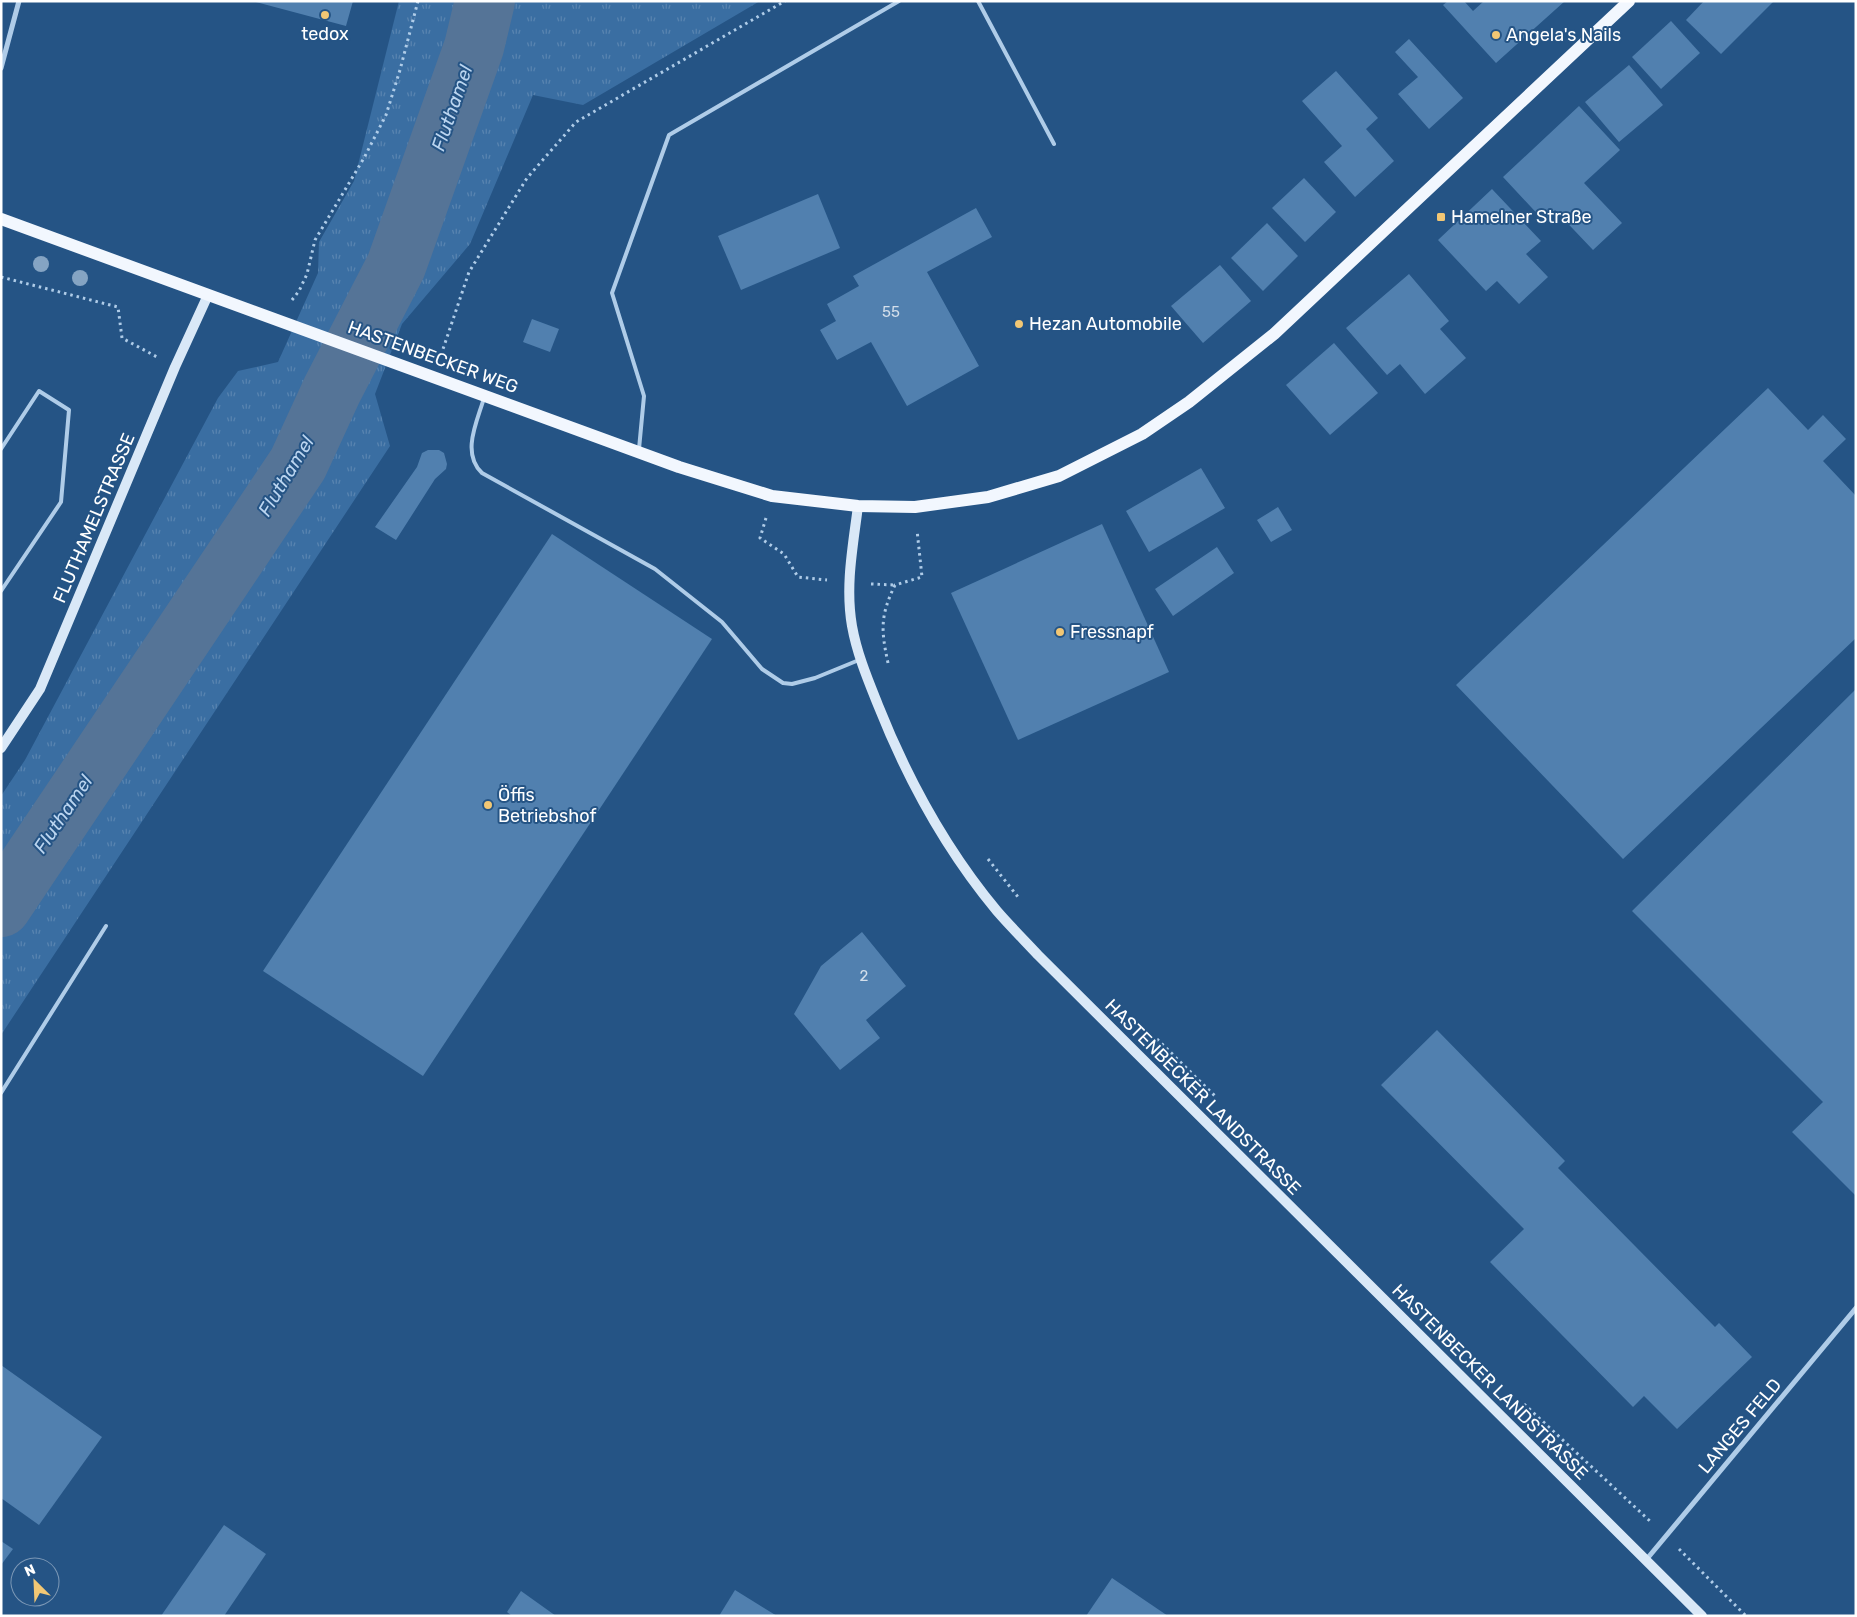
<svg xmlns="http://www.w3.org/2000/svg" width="1857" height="1617" font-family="Rubik,sans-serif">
<defs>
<pattern id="grass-tufts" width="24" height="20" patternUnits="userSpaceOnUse" patternTransform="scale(1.25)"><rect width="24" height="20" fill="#3a6ea2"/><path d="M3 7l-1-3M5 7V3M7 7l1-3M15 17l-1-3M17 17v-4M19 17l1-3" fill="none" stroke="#5884b0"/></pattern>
</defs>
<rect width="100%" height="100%" fill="#255485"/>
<path fill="url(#grass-tufts)" d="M399 1H760L583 105 533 95 470 244 402 324 375 394 390 446 1 1035V796L25 760 218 398 238 371 278 362 318 273 319 242 354 181Z"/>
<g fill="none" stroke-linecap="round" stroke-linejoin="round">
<path stroke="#557497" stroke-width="60" d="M1 907 298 464 332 390 396 266 474 47 485 1"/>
</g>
<g fill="#5180af">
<path d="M252 1H353L346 26Z"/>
<path d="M1448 1H1464L1473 11 1484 1H1565L1496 63 1443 5Z"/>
<path d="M1704 1H1774L1721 54 1686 20Z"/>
<path d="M1671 21 1700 53 1661 89 1632 57Z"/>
<path d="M1409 39 1463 98 1429 129 1398 94 1418 77 1395 52Z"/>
<path d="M1629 65 1663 105 1619 142 1585 102Z"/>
<path d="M1336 71 1378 118 1366 129 1394 161 1355 197 1324 162 1342 146 1302 101Z"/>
<path d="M1579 106 1620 150 1584 183 1622 223 1593 250 1555 210 1544 221 1503 177Z"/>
<path d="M1304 178 1336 212 1305 242 1272 208Z"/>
<path d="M1492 189 1541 241 1526 254 1548 277 1519 304 1497 281 1486 291 1438 240Z"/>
<path d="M818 194 840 248 741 290 718 236Z"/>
<path d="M976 208 992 237 927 272 979 366 907 406 871 342 837 360 820 330 836 321 827 304 859 286 853 276Z"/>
<path d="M1267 223 1298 256 1263 291 1231 258Z"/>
<path d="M1220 265 1251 301 1203 343 1171 306Z"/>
<path d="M1409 274 1449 321 1440 329 1466 358 1425 394 1400 364 1387 375 1346 328Z"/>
<path d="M532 319 559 329 550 352 523 342Z"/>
<path d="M1334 343 1378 393 1330 435 1286 385Z"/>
<path d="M1768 388 1808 430 1823 415 1846 439 1823 461 1856 496V638L1623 859 1456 685Z"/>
<path d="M428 450H439L444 453 447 464 446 469 435 479 396 540 375 527 417 467 422 453Z"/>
<path d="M1201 468 1225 508 1149 552 1126 511Z"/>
<path d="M1278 507 1292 530 1271 542 1257 520Z"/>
<path d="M1102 524 1169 672 1018 740 951 593Z"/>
<path d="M552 534 712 639 423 1076 263 971Z"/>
<path d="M1217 547 1234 573 1173 616 1155 589Z"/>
<path d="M1856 689V1196L1792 1132 1823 1102 1632 911Z"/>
<path d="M862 932 906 986 866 1020 880 1038 840 1070 794 1014 821 966Z"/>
<path d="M1437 1030 1565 1161 1558 1168 1715 1327 1719 1323 1752 1357 1677 1429 1644 1396 1633 1407 1490 1262 1524 1229 1381 1085Z"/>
<path d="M1 1365 102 1437 39 1525 1 1498Z"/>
<path d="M224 1525 266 1554 224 1616H161Z"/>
<path d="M1 1541 13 1549 1 1565Z"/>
<path d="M1112 1578 1168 1616H1086Z"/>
<path d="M735 1590 777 1616H719Z"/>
<path d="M521 1591 556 1616H512L507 1612Z"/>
</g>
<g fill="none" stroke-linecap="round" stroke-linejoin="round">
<g stroke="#afcce8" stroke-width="3" stroke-dasharray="2.5 4" stroke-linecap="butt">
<path d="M1 277 118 307 122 338 157 357"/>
<path d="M292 300 299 291 307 274 315 240 364 158 386 115 400 70 418 1"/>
<path d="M441 355 469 272 527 178 576 122 785 1"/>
<path d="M766 518 760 538 784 554 798 577 827 580"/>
<path d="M871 584 895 585"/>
<path d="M888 663C881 630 880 616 895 585L922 577 917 530"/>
<path d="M988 859 1018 897"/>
<path d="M1157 1039 1217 1098"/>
<path d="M1524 1404 1651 1522"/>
<path d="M1679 1549 1746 1616"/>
</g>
<g stroke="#afcce8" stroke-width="4">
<path d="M978 1 1054 144"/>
<path d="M484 398C477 422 461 453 482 473L655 569 722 622 762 669 783 683 792 684 815 678 859 660"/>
<path d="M1 449 39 391 69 410 61 502 1 591"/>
<path d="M639 449 644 396 612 293 669 135 899 1"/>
<path d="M1 1093 106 926"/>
</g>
<g stroke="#afcce8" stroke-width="5">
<path d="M1 68 19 1"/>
<path d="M1646 1560 1856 1308"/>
</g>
<g stroke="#d9e8f7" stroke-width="10">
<path d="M858 506C853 546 845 586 852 626 857 654 868 680 878 705 907 778 947 851 997 911 1010 926 1024 940 1038 955L1702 1616"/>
<path d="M1 748 40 689 175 367 208 295"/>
</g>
<path stroke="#f2f7fe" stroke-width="12" d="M1 219 679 467 772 496 858 506 915 507 988 497 1059 476 1142 434 1189 402 1274 334 1629 1"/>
</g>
<g fill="#85a4c3">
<circle cx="41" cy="264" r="8"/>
<circle cx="80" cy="278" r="8"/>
</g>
<g fill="#f2c774" stroke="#255485" stroke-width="2">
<circle cx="325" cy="15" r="5"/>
<circle cx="1496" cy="35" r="5"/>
<rect x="1436" y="212" width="10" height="10" rx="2.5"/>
<circle cx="1019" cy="324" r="5"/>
<circle cx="1060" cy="632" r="5"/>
<circle cx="488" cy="805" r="5"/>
</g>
<g text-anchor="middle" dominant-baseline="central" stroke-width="4" stroke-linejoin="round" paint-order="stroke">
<g font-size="15" fill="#d4dfeb">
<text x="891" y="312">55</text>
<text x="864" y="976">2</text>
</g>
<g font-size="18" fill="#fff" stroke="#255485" text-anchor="start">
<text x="325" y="34" text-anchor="middle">tedox</text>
<text x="1506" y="35">Angela's Nails</text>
<text x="1451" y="217">Hamelner Straße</text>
<text x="1029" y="324">Hezan Automobile</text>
<text x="1070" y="632">Fressnapf</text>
<text x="498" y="795">Öffis<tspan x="498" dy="21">Betriebshof</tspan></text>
</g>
<g font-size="18" fill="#fff" stroke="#255485">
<text transform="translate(433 357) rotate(20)">HASTENBECKER WEG</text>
<text transform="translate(94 518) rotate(-67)">FLUTHAMELSTRASSE</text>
<text transform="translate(1203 1097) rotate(45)">HASTENBECKER LANDSTRASSE</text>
<text transform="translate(1490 1382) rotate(45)">HASTENBECKER LANDSTRASSE</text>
<text transform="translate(1740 1426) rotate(-50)">LANGES FELD</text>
</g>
<g font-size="19" font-style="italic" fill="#bbd5f0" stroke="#255485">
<text transform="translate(452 108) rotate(-71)">Fluthamel</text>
<text transform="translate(286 476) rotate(-59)">Fluthamel</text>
<text transform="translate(63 814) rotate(-56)">Fluthamel</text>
</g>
</g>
<rect width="1857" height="1617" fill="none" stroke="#ffffff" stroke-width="5"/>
<g transform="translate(35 1582) rotate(336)"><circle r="24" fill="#255485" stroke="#7c98b6"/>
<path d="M0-4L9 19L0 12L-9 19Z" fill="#f2c774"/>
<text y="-8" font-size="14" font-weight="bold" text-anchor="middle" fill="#ffffff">N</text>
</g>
</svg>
